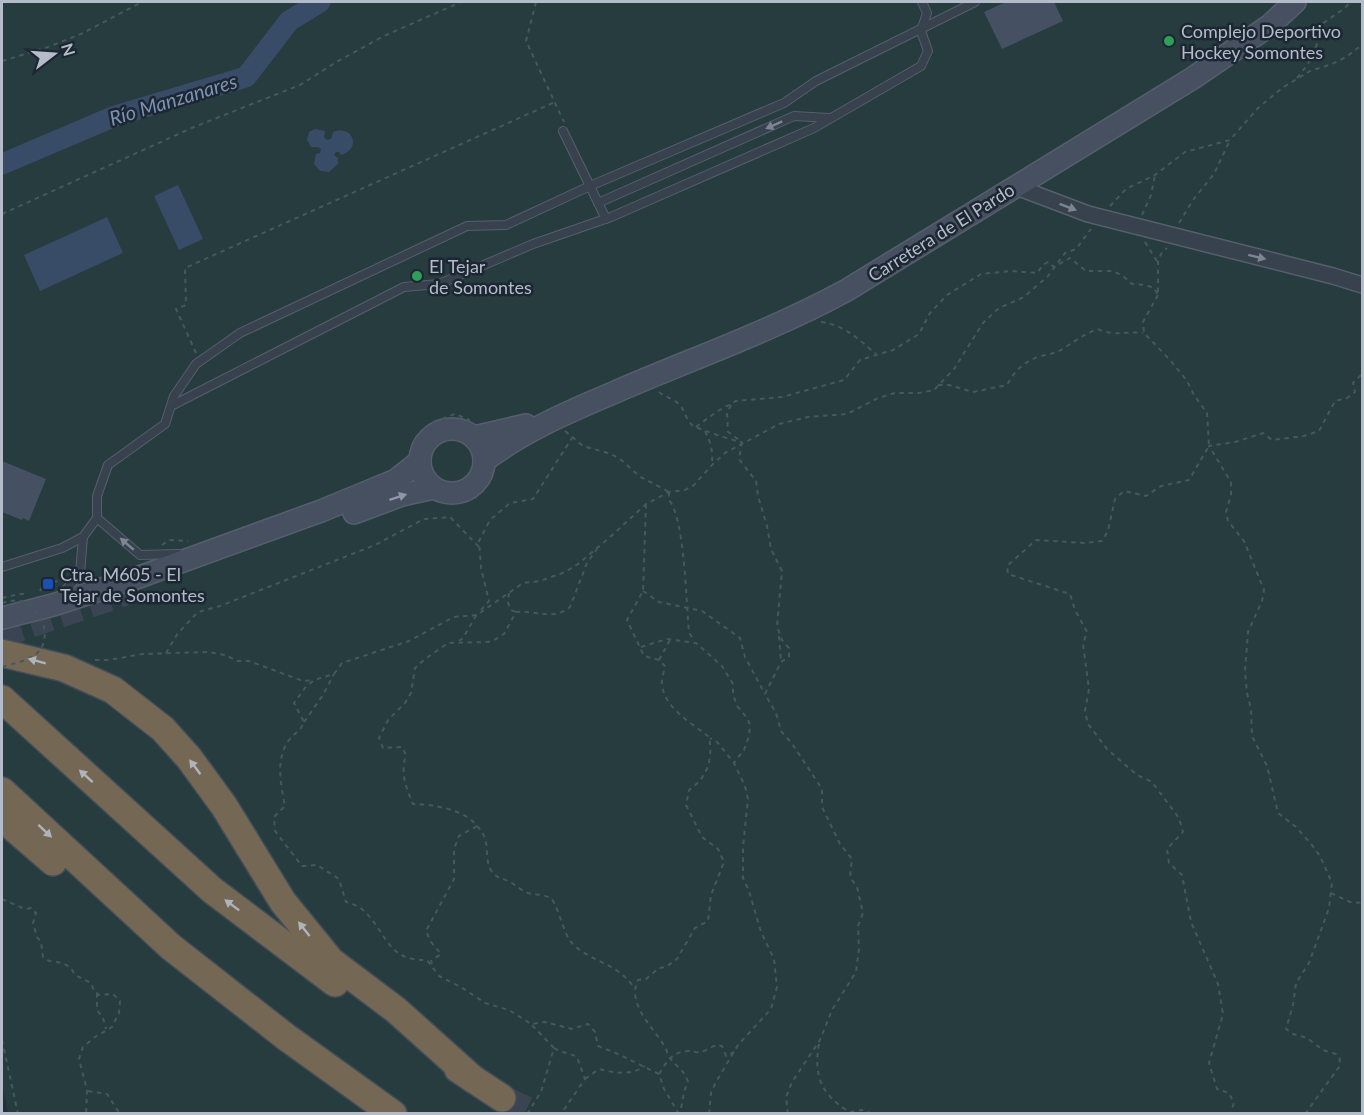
<svg xmlns="http://www.w3.org/2000/svg" width="1364" height="1115" font-family="Lato,sans-serif">
<rect width="100%" height="100%" fill="#242f3e"/>
<path fill="#263c3f" d="M2 2H1362V1113H8L2 1083Z"/>
<g fill="#394c67">
<path d="M315 129 325 131 324 137 327 140 331 139 333 132C353 124 362 149 341 155L339 152H336L334 155 338 158V164L329 172 320 171 314 164 316 154 320 153 321 149 318 147H311L307 140 309 132Z"/>
<path d="M178 185 203 239 179 250 154 196Z"/>
<path d="M107 217 123 253 40 291 24 255Z"/>
</g>
<g fill="none" stroke-linecap="round" stroke-linejoin="round">
<path stroke="#394c67" stroke-width="21" d="M2 164 115 116 246 77 289 21 320 2"/>
</g>
<g fill="#455162">
<path d="M1006 2H1054L1063 21 1002 49 984 12Z"/>
<path d="M2 461 46 479 29 521 23 518 22 520 2 512Z"/>
</g>
<g fill="none" stroke-linecap="round" stroke-linejoin="round">
<path stroke="#3a4453" stroke-width="21" stroke-dasharray="21 10" stroke-linecap="butt" d="M2 637 145 589"/>
<path stroke="#3a4453" stroke-width="27" stroke-dasharray="27 14" stroke-linecap="butt" d="M502 1098 535 1114"/>
<g stroke="#565f6c" stroke-width="10">
<g id="lane">
<path d="M563 131 606 219"/>
<path d="M598 203 794 116 829 118"/>
<path d="M173 405 404 287 439 284 533 244 611 217 814 128 921 66 928 51 921 31 927 13 922 2"/>
<path d="M97 518 140 555 179 554"/>
<path d="M2 567 62 548 83 537 97 518V496L108 465 165 424 174 396 196 364 240 333 467 226 506 225 590 186 784 103 816 81 975 2"/>
<path d="M60 597 80 573 83 537"/>
</g>
</g>
<g stroke="#565f6c" stroke-width="18">
<path id="street" d="M1014 186 1088 214 1333 276 1362 285"/>
</g>
<g stroke="#565f6c" stroke-width="24">
<g id="secondary">
<circle cx="452" cy="461" r="32"/>
<path d="M474 437 526 425"/>
<path d="M484 461C524 431 568 412 613 393 691 359 772 331 847 290L1193 78 1269 26 1295 2"/>
<path d="M354 513 402 495 434 488"/>
<path d="M2 618 53 605 142 576 321 511 396 480 420 461"/>
</g>
</g>
<g stroke="#434c59" stroke-width="30">
<g id="highway">
<path d="M2 653 64 668 113 690 163 729 189 758 224 806 283 902 331 961 396 1010 473 1079"/>
<path d="M2 699 212 890 335 983"/>
<path d="M2 791 171 947 286 1037 393 1114"/>
<path d="M2 818 53 862"/>
<path d="M458 1069 502 1098"/>
</g>
</g>
<g stroke="#44595c" stroke-width="2" stroke-dasharray="4.5 4.5" stroke-linecap="butt">
<path d="M536 2 526 41 564 122"/>
<path d="M2 61 45 48 81 34 142 2"/>
<path d="M1297 78C1312 60 1318 50 1319 26L1345 8 1350 2"/>
<path d="M1110 206 1126 189 1155 175 1185 152 1230 140 1258 108 1282 88 1310 71 1332 64 1346 57 1362 45"/>
<path d="M2 214 194 127 300 85 338 61 384 36 461 2"/>
<path d="M1142 215 1151 195 1155 175"/>
<path d="M1179 223 1193 200 1214 174 1230 140"/>
<path d="M1145 242 1158 263"/>
<path d="M1158 295 1143 322 1144 333 1171 361 1187 381 1194 395 1207 413 1209 446 1189 480 1161 486 1146 496 1124 491 1115 499 1108 531 1102 541 1085 543 1036 540 1007 566 1008 574 1070 594 1075 610 1087 632 1083 644 1089 689 1085 711 1088 724 1107 749 1137 775 1152 782 1179 818 1183 832 1167 849 1169 863 1182 875 1191 922 1218 984 1223 1014 1209 1063 1217 1089 1229 1093 1234 1103 1230 1114"/>
<path d="M821 322C845 325 858 339 876 354"/>
<path d="M196 353 176 309 186 305 185 268 555 102"/>
<path d="M938 385H949L973 392 1007 385C1014 372 1023 362 1038 357 1047 354 1056 354 1064 348 1075 341 1085 334 1097 329 1118 337 1124 331 1143 333"/>
<path d="M659 392C665 397 674 399 679 404 685 410 686 420 692 425 695 428 737 442 742 442"/>
<path d="M731 405 727 413 728 432 742 442"/>
<path d="M696 427 716 412 736 401 782 397 844 380 860 360 893 350 919 334 930 313 947 295 981 274 1011 271 1037 273 1043 265 1048 262 1054 267 1070 258 1086 271H1112L1122 275 1132 284 1145 285 1154 288 1158 295V261L1162 252 1167 248"/>
<path d="M565 431 583 446 608 453 619 458 639 476 669 492"/>
<path d="M705 431C711 443 713 451 712 465"/>
<path d="M742 442 739 459 756 481 758 496 767 526 771 549 782 571 777 626 782 640 789 648V657L781 662 765 694 776 713 781 731 793 745 822 789V807L840 844 852 859 850 877 857 887 863 913 858 926 859 949 856 972 832 1010 820 1040 792 1082 786 1097 788 1114"/>
<path d="M418 445C427 427 436 420 455 414L470 420"/>
<path d="M669 492V500C685 519 686 603 689 632L694 641"/>
<path d="M646 504 643 591 627 620 644 656 659 660 665 666C664 672 661 680 662 685 665 709 692 723 709 737 713 759 708 777 689 790L686 805 702 837 718 849 724 862 711 895 708 921 695 928 677 959 666 967 659 968 646 979 638 980C626 1004 654 1028 665 1047 667 1050 667 1054 669 1056 675 1067 683 1067 688 1082 682 1093 684 1102 679 1113"/>
<path d="M162 545 169 540 188 541"/>
<path d="M40 591 44 583 59 581"/>
<path d="M643 591 659 602 702 611 740 638 745 657 765 694"/>
<path d="M509 593 508 603 511 610 516 612"/>
<path d="M2 598 19 594H26"/>
<path d="M481 610 489 601 481 568 479 541 490 520 510 503 533 499 572 438"/>
<path d="M779 636 781 662"/>
<path d="M459 641 463 638 477 614"/>
<path d="M641 647 667 639 696 643 722 666 733 684V694L737 706 748 719 750 726 749 736 744 750 734 763"/>
<path d="M166 653 178 633 198 612 220 606 375 545 424 519 450 517 480 548"/>
<path d="M95 660H109L142 654 208 652 225 655 238 661H249L303 681 314 680"/>
<path d="M659 660 670 640"/>
<path d="M304 722 323 695 334 674"/>
<path d="M477 826C493 842 482 857 492 872 496 878 502 878 508 881 515 884 520 890 528 893 535 895 544 894 550 898 556 900 563 930 569 939 582 960 619 962 634 988"/>
<path d="M1331 893 1350 902 1362 903"/>
<path d="M2 899 25 909 31 908 36 913 33 923 37 937 41 942 43 957 49 961 63 963 71 968 75 975 91 983 94 991 99 995 113 994 120 1001 119 1013 112 1027 95 1037 83 1047 79 1059 87 1090 86 1114"/>
<path d="M432 964 431 961 441 954 431 942 426 931 454 879V849L459 836 477 826C466 810 432 804 413 804 406 787 400 774 406 755L402 747 383 748 379 738 388 720 405 703 411 693 415 668 425 659 448 643 488 642 496 639 504 634 516 612C536 610 553 621 570 607L587 563 597 549"/>
<path d="M97 993V1010L103 1018 106 1029"/>
<path d="M2 1040 18 1114"/>
<path d="M819 1044C813 1076 822 1096 850 1112L862 1110 873 1114"/>
<path d="M554 1048C562 1053 570 1053 577 1057L585 1079 561 1114"/>
<path d="M659 1074C667 1061 673 1051 689 1051 694 1051 699 1054 704 1051 711 1048 714 1044 722 1046L726 1056 734 1052"/>
<path d="M585 1079 599 1069C616 1073 630 1076 645 1066"/>
<path d="M88 1091 107 1094 120 1114"/>
<path d="M527 1114 541 1092 554 1048 531 1024"/>
<path d="M679 1114 664 1089 659 1074 618 1054 598 1046 595 1032 588 1024 572 1029 545 1022 531 1024 509 1010 485 1003 461 987 439 976 427 960C386 961 388 933 363 910 359 906 352 904 346 902L339 879 317 865 302 866 275 831 274 817 285 806C281 785 275 759 289 740 295 732 300 732 304 722L294 703 305 688 314 680 334 674 342 663 409 641 454 617 477 615 523 583 540 581 565 572 578 564 609 538 646 504 669 492 685 490 694 485 712 465 725 453 779 424 808 417 847 414 878 398 895 393H919L934 390 954 369 983 323 999 308 1024 297 1048 276 1065 253 1076 249 1091 229"/>
<path d="M709 1114 711 1093 716 1082 738 1045 771 1009 777 987 774 959 761 932 749 891 743 878V847L748 799 745 786 734 763 717 742 710 738"/>
<path d="M1305 1114 1339 1067 1340 1059 1336 1054 1323 1050 1307 1038 1293 1034 1286 1029 1293 1005 1296 983 1309 963 1329 908 1332 883 1320 856 1312 845 1296 827 1278 813 1267 766 1252 736 1251 709 1247 693 1245 671 1248 632 1262 601 1264 590 1244 541 1228 521 1226 512 1231 495V482L1209 446 1235 442 1263 433 1272 440 1304 436 1319 431 1335 401 1347 398 1355 392 1353 383 1362 374"/>
</g>
<use href="#lane" stroke="#38414e" stroke-width="8"/>
<use href="#street" stroke="#38414e" stroke-width="15"/>
<use href="#secondary" stroke="#465061" stroke-width="21"/>
<use href="#highway" stroke="#746855" stroke-width="27"/>
<path stroke="#44595c" stroke-width="2" stroke-dasharray="4.5 4.5" stroke-linecap="butt" d="M2 603C9 601 17 599 25 602 44 610 54 644 33 656 24 662 11 664 2 667"/>
</g>
<defs><path id="oneway-solid" d="M-6-.8H1V-3.2L6.5 0L1 3.2V.8H-6Z" transform="scale(1.5)"/></defs>
<g fill="#7c8592">
<use href="#oneway-solid" transform="translate(774 125) rotate(156)"/>
<use href="#oneway-solid" transform="translate(1068 207) rotate(21)"/>
<use href="#oneway-solid" transform="translate(1257 257) rotate(14)"/>
<use href="#oneway-solid" transform="translate(127 544) rotate(-139)"/>
</g>
<use fill="#8e96a5" href="#oneway-solid" transform="translate(398 497) rotate(-18)"/>
<g fill="#aeb4bd">
<use href="#oneway-solid" transform="translate(37 661) rotate(-165)"/>
<use href="#oneway-solid" transform="translate(195 767) rotate(-127)"/>
<use href="#oneway-solid" transform="translate(86 776) rotate(-138)"/>
<use href="#oneway-solid" transform="translate(45 831) rotate(43)"/>
<use href="#oneway-solid" transform="translate(232 905) rotate(-143)"/>
<use href="#oneway-solid" transform="translate(304 929) rotate(-128)"/>
</g>
<g fill="#2e9e5b" stroke="#1d2633" stroke-width="2">
<circle cx="1169" cy="41" r="6"/>
<circle cx="417" cy="276" r="6"/>
</g>
<rect fill="#1a4fb4" stroke="#1d2633" stroke-width="2" x="42" y="578" width="12" height="12" rx="3"/>
<g text-anchor="middle" dominant-baseline="central" stroke-width="5" stroke-linejoin="round" paint-order="stroke">
<g font-size="18" fill="#b4bcc9" stroke="#1d2633" text-anchor="start">
<text x="1181" y="31">Complejo Deportivo<tspan x="1181" dy="21">Hockey Somontes</tspan></text>
<text x="429" y="266">El Tejar<tspan x="429" dy="21">de Somontes</tspan></text>
<text x="60" y="574">Ctra. M605 - El<tspan x="60" dy="21">Tejar de Somontes</tspan></text>
</g>
<g font-size="18" fill="#b4bcc9" stroke="#1d2633">
<text transform="translate(941 232) rotate(-32)">Carretera de El Pardo</text>
</g>
<g font-size="20" font-style="italic" fill="#7c92b1" stroke="#1d2633">
<text transform="translate(173 99) rotate(-17)">Río Manzanares</text>
</g>
</g>
<rect width="1364" height="1115" fill="none" stroke="#b4bcc9" stroke-width="6"/>
<g transform="translate(54 54) rotate(73)" stroke="#1d2633" stroke-width="4.5" paint-order="stroke">
<path d="M0-4.5L10 22L0 15L-10 22Z" fill="#b4bcc9"/>
<text y="-9" font-size="16" font-weight="bold" text-anchor="middle" fill="#b4bcc9">N</text>
</g>
</svg>
